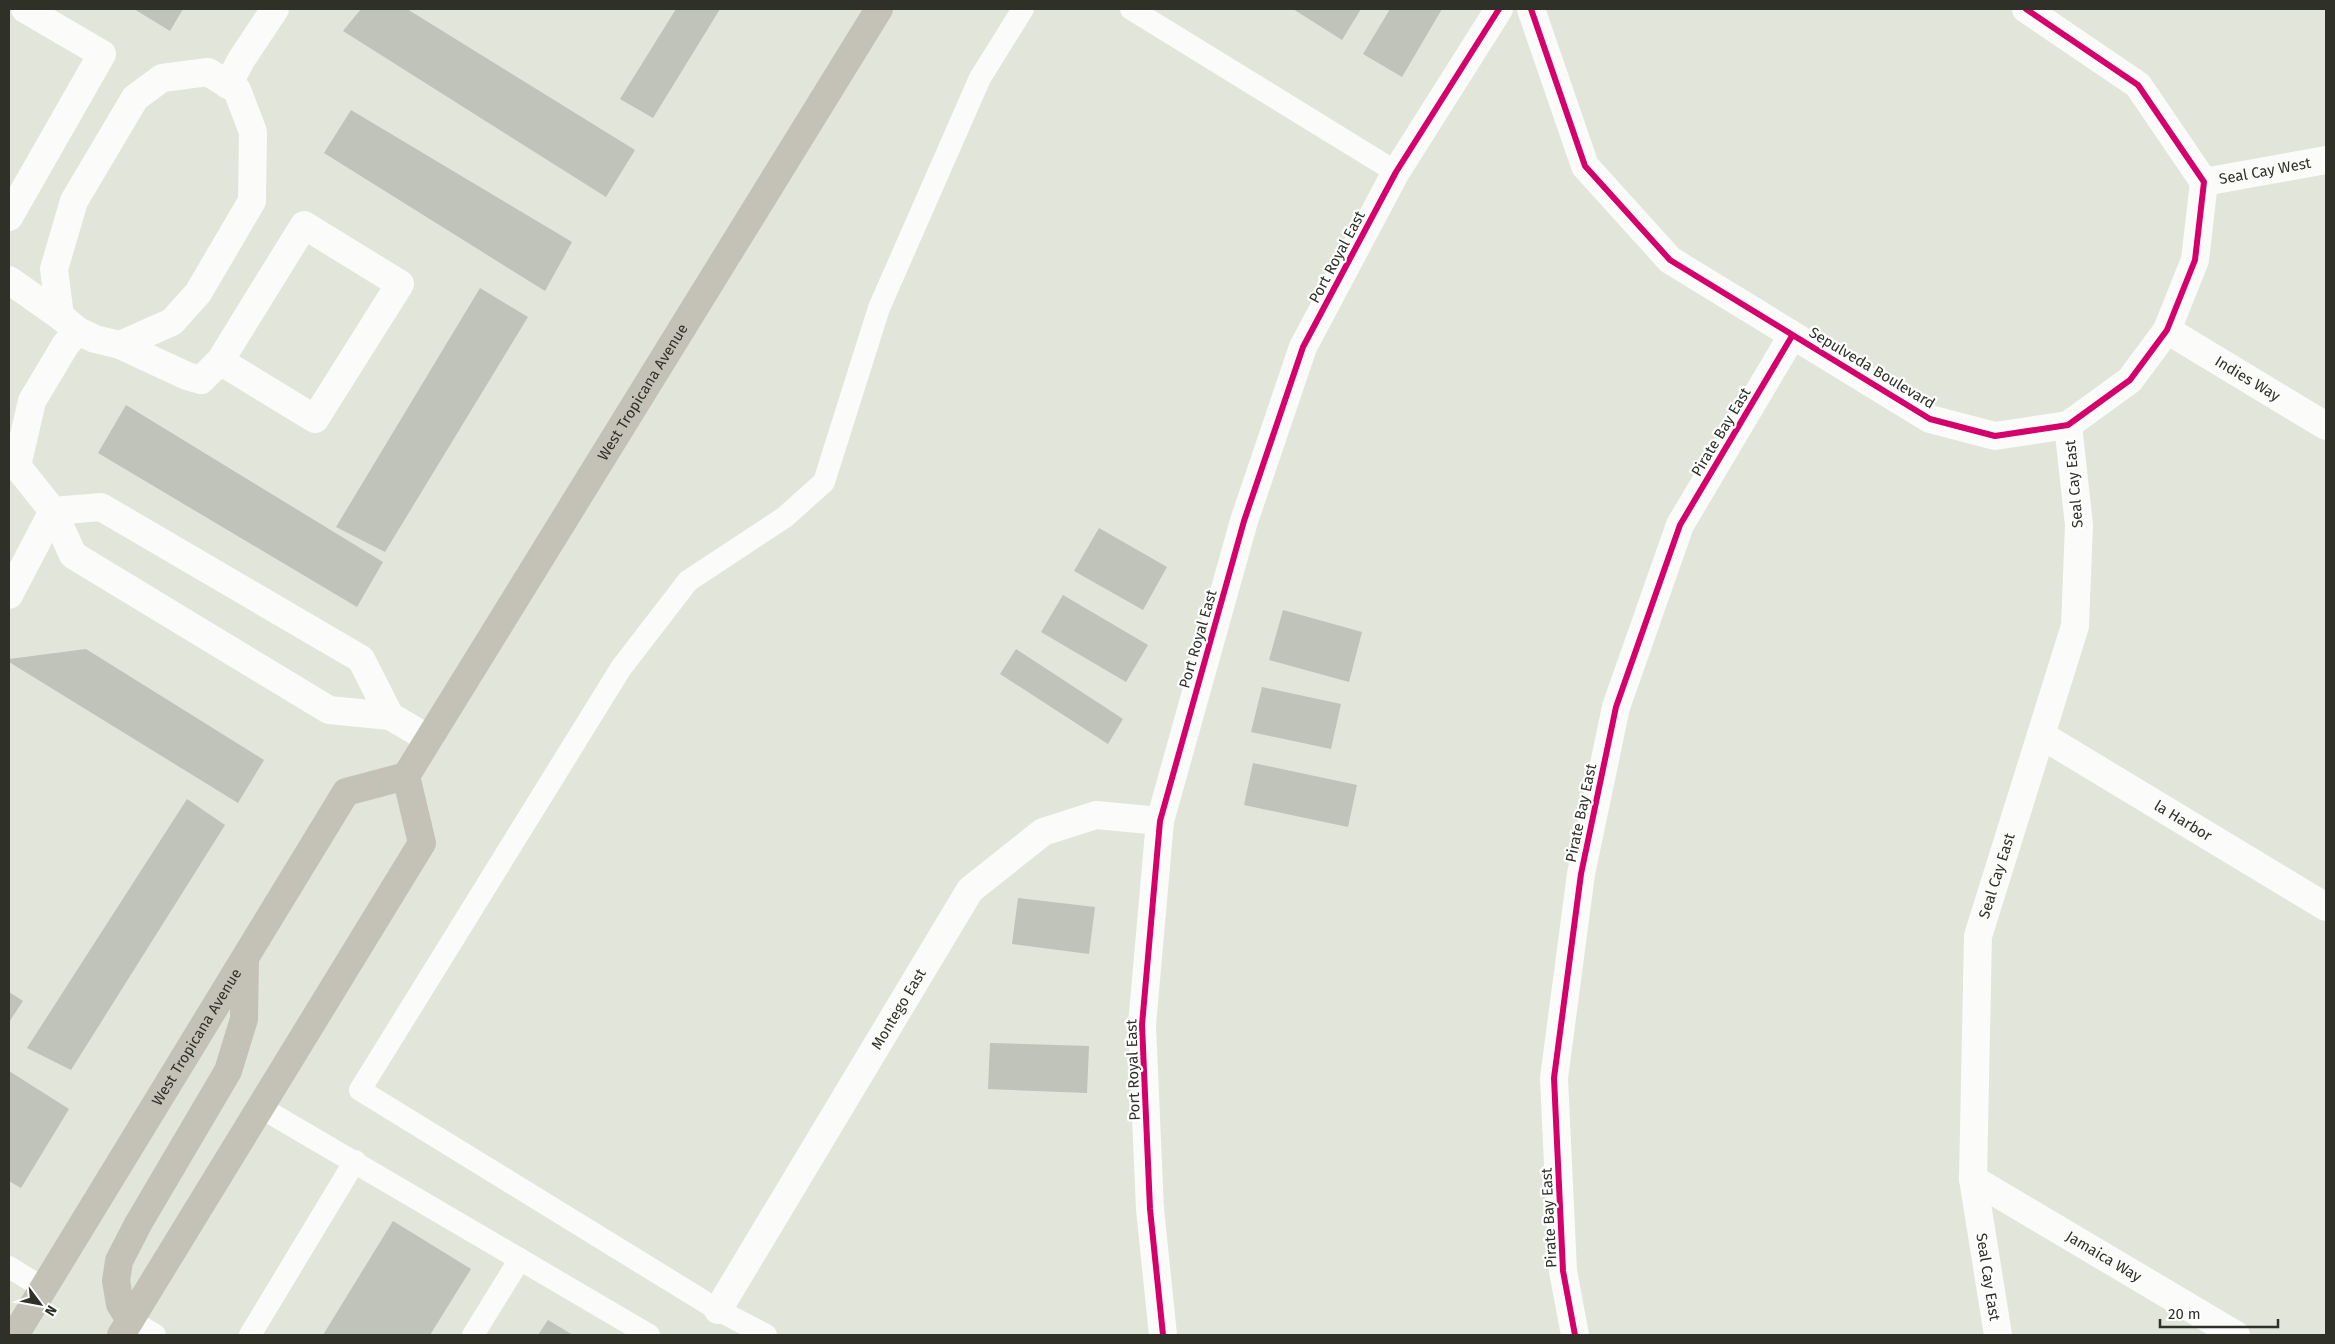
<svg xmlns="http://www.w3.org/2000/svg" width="2335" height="1344" font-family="'Fira Sans',sans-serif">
<rect width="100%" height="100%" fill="#e2e5d9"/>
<g fill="#bfc3ba">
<path d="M134 9H183L170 31Z"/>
<path d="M361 9H407L635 150 606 197 343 31Z"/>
<path d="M676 9H720L653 118 620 99Z"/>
<path d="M1293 9H1361L1342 40Z"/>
<path d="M1390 9H1442L1402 77 1363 54Z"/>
<path d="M351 110 572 242 545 291 324 153Z"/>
<path d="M480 288 528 317 385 552 336 527Z"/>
<path d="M126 405 383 562 357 607 98 453Z"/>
<path d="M1099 528 1167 567 1143 610 1074 571Z"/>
<path d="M1063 595 1148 645 1126 682 1041 632Z"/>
<path d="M1283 610 1362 632 1349 682 1269 660Z"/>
<path d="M86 649 264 760 238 803 9 662V659Z"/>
<path d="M1016 649 1123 719 1108 744 1000 674Z"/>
<path d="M1262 687 1341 704 1331 749 1251 732Z"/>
<path d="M1253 763 1357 785 1348 827 1244 805Z"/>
<path d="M187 799 225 825 71 1070 27 1048Z"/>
<path d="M1018 898 1095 907 1089 954 1012 944Z"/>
<path d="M9 992 23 1001 9 1022Z"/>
<path d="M990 1043 1089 1046 1087 1093 988 1089Z"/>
<path d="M9 1071 69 1109 21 1188 9 1181Z"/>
<path d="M393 1221 471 1269 430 1335H323Z"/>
<path d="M548 1320 573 1335H538Z"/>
</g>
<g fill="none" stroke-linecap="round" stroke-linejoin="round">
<g stroke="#fbfbf9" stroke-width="22">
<path d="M1131 9 1396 172"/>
<path d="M260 1107 649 1335"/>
<path d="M9 1267 43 1288"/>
<path d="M130 1320 155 1335"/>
<path d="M250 1335 355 1161"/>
<path d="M473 1335 520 1259"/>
<path d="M766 1335 718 1310 360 1090 621 668 688 581 785 517 824 482 879 308 980 78 1023 9"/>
</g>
<g stroke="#fbfbf9" stroke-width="28">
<path d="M1531 9 1585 166 1670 260 1930 419 1995 436 2068 425 2130 380 2167 330 2195 260 2204 182 2138 85 2026 9"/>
<path d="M208 72 237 90 253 132 252 201 198 293 172 322 120 345 95 339 78 331 60 316 54 269 74 201 135 98 162 78Z"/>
<path d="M228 85 241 60 275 9"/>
<path id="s1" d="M2204 182 2326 160"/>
<path d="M9 217 102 54 25 9"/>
<path d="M9 280 60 316"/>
<path id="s2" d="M2167 330 2326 426"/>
<path d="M78 331 66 344 32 401 17 466 53 511 73 555 329 710 390 716 429 739"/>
<path d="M120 345 187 376 201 380 220 361 304 225 400 284 315 419 220 361"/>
<path d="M53 511 101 507 361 659 390 716"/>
<path d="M9 595 53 511"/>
<path id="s3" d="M2041 735 2326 907"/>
<path id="s4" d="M1973 1179 2236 1335"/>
<path id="s5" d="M718 1310 970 890 1043 832 1096 815 1160 821"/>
<path d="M1163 1335 1150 1209 1142 1025 1160 821 1244 521 1303 347 1396 172 1499 9"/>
<path d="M1575 1335 1563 1271 1554 1078 1581 874 1616 707 1680 525 1792 336"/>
<path id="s6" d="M1998 1335 1973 1179 1978 936 2075 626 2079 525 2068 425"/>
</g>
<g stroke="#c4c2b7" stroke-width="28">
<path d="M130 1320 120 1304 116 1281 119 1261 138 1224 228 1071 244 1019 245 959"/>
<path id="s7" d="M15 1335 346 792 406 776 879 9"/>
<path d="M121 1335 422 843 406 776"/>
</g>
<g stroke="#fff" stroke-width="9">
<g id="cycleway">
<path d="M1531 9 1585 166 1670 260 1930 419 1995 436 2068 425 2130 380 2167 330 2195 260 2204 182 2138 85 2026 9"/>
<path d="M1163 1335 1150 1209 1142 1025 1160 821 1244 521 1303 347 1396 172 1499 9"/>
<path d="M1575 1335 1563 1271 1554 1078 1581 874 1616 707 1680 525 1792 336"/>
</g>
</g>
<use href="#cycleway" stroke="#d6006c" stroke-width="6"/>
</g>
<g text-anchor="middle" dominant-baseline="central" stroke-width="4.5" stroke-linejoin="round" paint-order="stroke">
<g font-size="15" fill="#2f3128" stroke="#fff">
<text stroke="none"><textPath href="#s1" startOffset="62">Seal Cay West</textPath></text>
<text transform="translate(1337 257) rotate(-62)">Port Royal East</text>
<text transform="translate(1872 368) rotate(31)">Sepulveda Boulevard</text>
<text stroke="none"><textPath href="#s2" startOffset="94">Indies Way</textPath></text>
<text stroke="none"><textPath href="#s7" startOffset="1149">West Tropicana Avenue</textPath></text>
<text transform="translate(1721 432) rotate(-59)">Pirate Bay East</text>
<text transform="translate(2074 484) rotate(-95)">Seal Cay East</text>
<text transform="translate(1198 639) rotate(-74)">Port Royal East</text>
<text transform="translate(1581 813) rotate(-78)">Pirate Bay East</text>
<text stroke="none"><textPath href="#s3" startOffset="166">la Harbor</textPath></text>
<text stroke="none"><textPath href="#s6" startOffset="464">Seal Cay East</textPath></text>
<text stroke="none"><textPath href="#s5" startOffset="351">Montego East</textPath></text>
<text stroke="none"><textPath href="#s7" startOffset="349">West Tropicana Avenue</textPath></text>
<text transform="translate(1133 1070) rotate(-92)">Port Royal East</text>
<text transform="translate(1549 1218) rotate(-93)">Pirate Bay East</text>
<text stroke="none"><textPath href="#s4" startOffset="152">Jamaica Way</textPath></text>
<text transform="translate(1988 1277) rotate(81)">Seal Cay East</text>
</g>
</g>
<rect width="2335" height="1344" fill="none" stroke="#2f3128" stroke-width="20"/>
<g transform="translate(40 1304) rotate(122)" stroke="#ffffff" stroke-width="4" paint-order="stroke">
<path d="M0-4L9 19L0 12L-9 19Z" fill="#2f3128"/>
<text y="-8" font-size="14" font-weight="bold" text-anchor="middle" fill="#2f3128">N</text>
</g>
<path d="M2160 1319v8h118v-8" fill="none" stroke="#2f3128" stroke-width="2.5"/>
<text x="2168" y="1319" font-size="15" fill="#2f3128" stroke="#ffffff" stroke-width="4" paint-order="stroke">20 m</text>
</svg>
